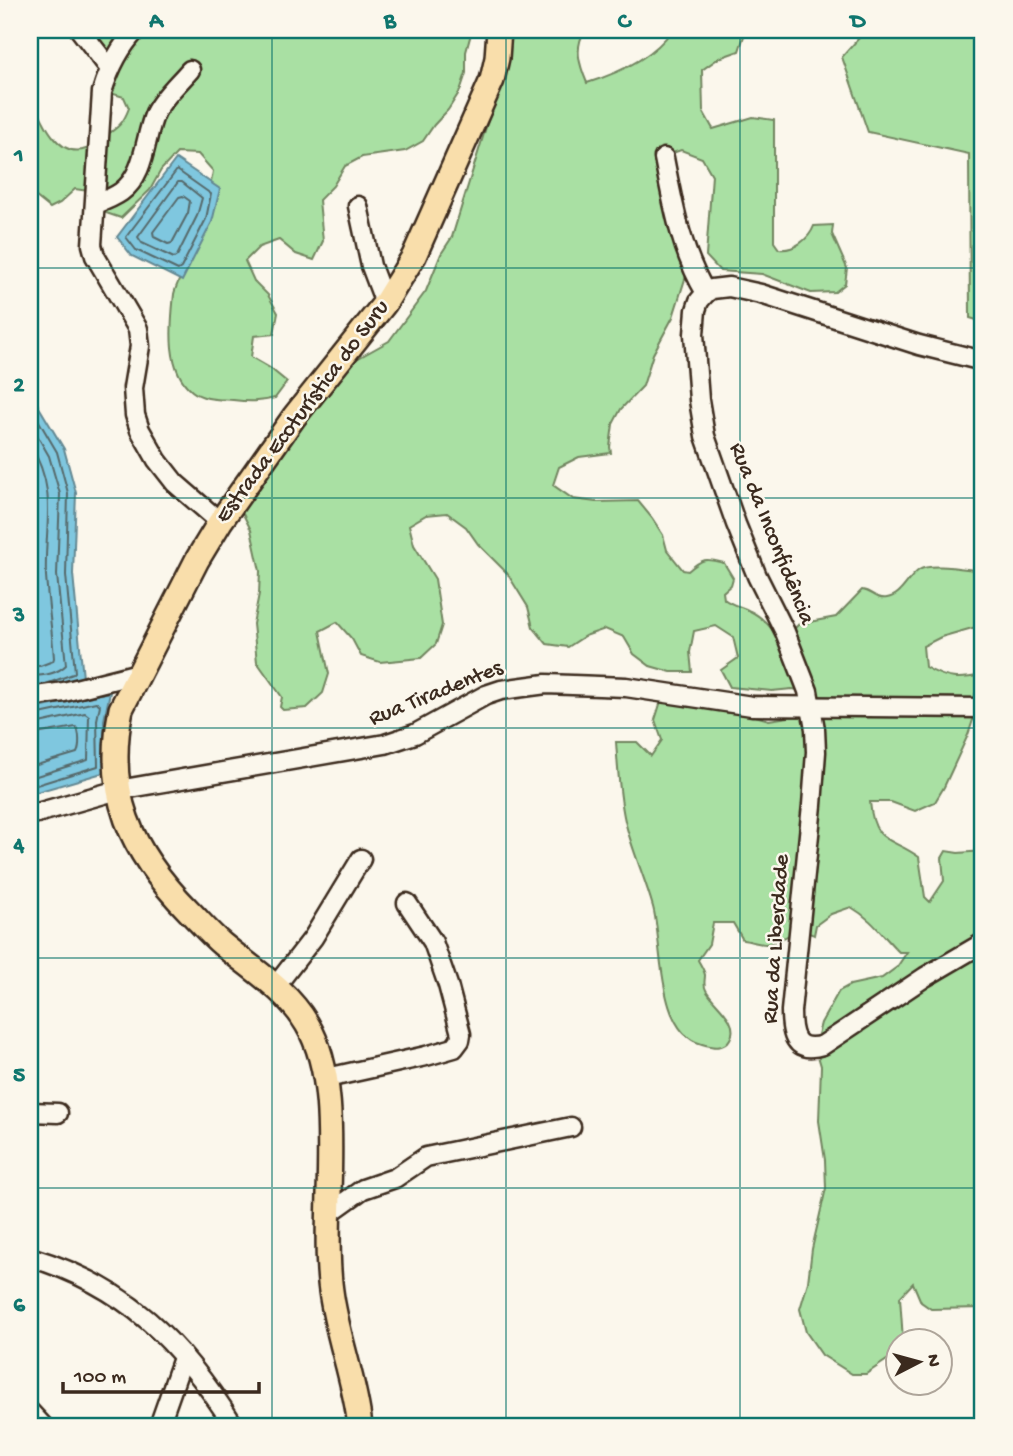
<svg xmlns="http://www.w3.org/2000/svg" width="1013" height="1456" font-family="'Gochi Hand',sans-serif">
<rect width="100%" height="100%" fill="#fbf7ec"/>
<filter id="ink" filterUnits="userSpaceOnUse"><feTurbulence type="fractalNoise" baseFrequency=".0143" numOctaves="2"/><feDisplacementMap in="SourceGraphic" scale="14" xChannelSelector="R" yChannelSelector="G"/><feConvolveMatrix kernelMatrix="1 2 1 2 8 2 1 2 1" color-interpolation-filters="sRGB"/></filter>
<g filter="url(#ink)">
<g fill="#a9e0a3" stroke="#728560" stroke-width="2">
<path d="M92 30H472L466 52V73L460 91 448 110 434 125 423 141 405 151 362 157 345 166 333 186 319 200 323 241 314 260 296 254 279 240 259 247 245 261 254 281 268 295 278 313 274 334 254 336 251 357 270 368 287 382 275 398C260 402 249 402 233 400 219 399 203 400 192 391 165 369 171 323 174 294 176 285 181 277 184 269 195 237 208 204 213 171L198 154 177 153 161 170 150 190 121 218 103 212 95 192 75 189 60 203 50 208 30 192V91C39 112 55 160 86 149 91 148 96 142 100 140 116 128 122 127 129 108L124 97 107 92 105 53 95 44Z"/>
<path d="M496 30H585C574 48 579 64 587 83 619 73 653 58 672 30H743L744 36 739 51 719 58 702 70 703 111 713 129 753 117 774 120V242L779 249C794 251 809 239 814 226L833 225 832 234 847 268 845 284 835 292 811 293 762 274 720 271 706 256 712 175 702 158 681 150 661 157 688 258 685 279 673 317 653 354 643 386 621 409 613 424 610 447 611 453 579 457 559 467 553 485 573 499 596 502 638 501 652 518 663 535 667 550 683 570 688 571C703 558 705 558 724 563L733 578 731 585 723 592 724 599C733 606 741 606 750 611 767 619 776 635 787 649L793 646 794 629 799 624 836 617 862 590C872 591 876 600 887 598 902 596 907 578 919 570 931 562 968 570 983 571V625L941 637 923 646 925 667C948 680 958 680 983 675V692L975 694V714L968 735 944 787 935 802 915 811 891 802H870C874 845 890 836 919 857L925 897 930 902 944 881 942 858 946 851 958 853 983 851V1308L931 1309 921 1302 913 1283 900 1297 903 1340H898L897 1360H887L866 1374H852L822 1355 806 1332 800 1309 808 1282 812 1249 826 1188 825 1160 819 1121 821 1066 815 1046 821 1023 839 991 850 985 882 978 897 967 907 952H899C881 934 873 920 851 907L831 914 816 925 814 935C797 925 782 942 766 944 759 944 750 941 743 940L733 923H713L709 944 698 960C700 964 704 970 705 975 705 980 703 985 706 990 713 1004 741 1021 730 1039 724 1050 712 1047 702 1044 656 1033 663 943 653 907 645 878 632 850 625 821 619 795 618 768 616 742H637L651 756 662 740 655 720 661 701 727 708 769 720 815 713 813 692 792 689 772 691 730 687 721 670 738 658 733 637 716 626 694 631 690 652 692 672H671L650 666 634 654 624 637 605 629 585 636 568 647 547 644 533 627 528 607 507 573 478 544 466 527 447 513 426 515 409 525 414 545 435 579 442 625 436 644 421 658 380 662 361 656 352 639 337 622 320 631 329 674 323 693 307 708 283 710 280 707 282 697 257 662 253 624 259 594 260 571 251 530 241 510 338 375 355 360 389 341 426 291 441 254 452 237 500 82Z"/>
<path d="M866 30H983V322L970 318 969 154 868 132 842 57Z"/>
</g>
<g fill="#7fc7df" stroke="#648892" stroke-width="2">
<path d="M176 159 220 189 212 222 182 281 132 256 117 237Z"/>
<path d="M30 392 64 449 76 493 73 574 83 678 30 692Z"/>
<path d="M110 692 104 720 106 772 30 794V710Z"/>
</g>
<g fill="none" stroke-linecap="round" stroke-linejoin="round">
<g stroke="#56696b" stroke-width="2">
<path d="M177 170 211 194 206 219 181 268 178 270 136 250 126 237Z"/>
<path d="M178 182H182L202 198 197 216 177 256 174 258 142 243 138 237Z"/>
<path d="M183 196 190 201 188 213 172 243 168 244 154 237 153 232 179 197Z"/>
<path d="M30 406 57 452 68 493 66 575 75 672 73 674 46 684"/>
<path d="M30 423 49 456 60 494 57 575 66 665C57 674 42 676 30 676"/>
<path d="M30 444C59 493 44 524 46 576 48 604 52 631 54 658L53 661 40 666H30"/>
<path d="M30 716 96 702 100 705 97 720 98 766 30 787"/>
<path d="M30 725 85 713 89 716 88 760 30 778"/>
<path d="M30 735 76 727C80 732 80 747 77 753L30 767"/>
</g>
<g stroke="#3b2a1e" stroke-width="23">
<g id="minor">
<path d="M80 30 110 69"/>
<path d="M136 30C119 48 109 69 102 92L92 245 95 256 138 329 140 346 133 388 135 415 140 430 157 460 175 483 220 522"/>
<path d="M664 158C673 204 681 252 706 293"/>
<path d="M96 204C104 201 114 197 121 192 146 174 144 138 155 113 163 97 178 84 190 70"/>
<path d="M358 206 371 266 385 303"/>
<path d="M983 361 919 345 761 294 729 287 712 289 706 293 699 301 696 310 694 334 699 400 705 436 736 524 757 576 785 632 808 691 815 729 816 752 812 805 791 1011C791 1033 794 1054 823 1045L925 977 983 943"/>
<path d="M30 697 64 692 139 673"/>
<path d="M30 815 118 790 385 744 415 734 486 695 501 690 546 684 626 687 752 706 983 708"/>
<path d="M275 987 313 938 361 859"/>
<path d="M327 1078 426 1056 454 1048 460 1040 461 1034 448 985 433 942 407 903"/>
<path d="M30 1112 58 1113"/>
<path d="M328 1214 363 1189 395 1178 426 1157 571 1127"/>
<path d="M30 1257C127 1286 181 1342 234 1426"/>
<path d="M30 1412 43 1426"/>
<path d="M159 1426 183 1358"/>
</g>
</g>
<g stroke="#3b2a1e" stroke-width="28">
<path id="major" d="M360 1426C355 1380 337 1337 331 1291 320 1212 347 1091 307 1024 287 990 252 969 222 944 210 934 200 922 189 911 130 851 104 794 121 709L197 560 220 522 294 417 385 303 414 256 492 80 497 58 499 30"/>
</g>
<use href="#minor" stroke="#fbf7ec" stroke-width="18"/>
<use href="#major" stroke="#f9deab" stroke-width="23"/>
</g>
</g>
<path fill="none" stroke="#0f766e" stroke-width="2" stroke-opacity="0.55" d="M272 30V1426M506 30V1426M740 30V1426M30 268H983M30 498H983M30 728H983M30 958H983M30 1188H983"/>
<g text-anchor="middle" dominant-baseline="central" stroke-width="5" stroke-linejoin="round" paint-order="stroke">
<g font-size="23" fill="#3b2a1e" stroke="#fbf7ec">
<text transform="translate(303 412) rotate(-53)">Estrada Ecoturística do Suru</text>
<text transform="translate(771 534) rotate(68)">Rua da Inconfidência</text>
<text transform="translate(436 694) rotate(-22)">Rua Tiradentes</text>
<text transform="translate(777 939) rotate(-86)">Rua da Liberdade</text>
</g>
</g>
<rect width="1013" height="1456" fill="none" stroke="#fbf7ec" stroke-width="77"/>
<g transform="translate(919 1362) rotate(84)"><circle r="33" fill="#fbf7ec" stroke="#aea59a" stroke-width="2"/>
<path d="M0-5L12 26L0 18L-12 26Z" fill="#3b2a1e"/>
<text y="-10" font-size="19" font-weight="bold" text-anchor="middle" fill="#3b2a1e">N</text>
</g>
<path d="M63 1382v10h196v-10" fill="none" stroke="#3b2a1e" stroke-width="3.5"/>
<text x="74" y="1382" font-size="21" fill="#3b2a1e" stroke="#fbf7ec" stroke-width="5" paint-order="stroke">100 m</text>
<rect x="38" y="38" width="936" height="1380" fill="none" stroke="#0f766e" stroke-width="2.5"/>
<g font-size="23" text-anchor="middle" font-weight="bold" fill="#0f766e">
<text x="156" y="27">A</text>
<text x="390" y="27">B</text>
<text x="624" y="27">C</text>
<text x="858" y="27">D</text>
<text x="19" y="161">1</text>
<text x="19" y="391">2</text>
<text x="19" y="621">3</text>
<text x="19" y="851">4</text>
<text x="19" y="1081">5</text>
<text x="19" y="1311">6</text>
</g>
</svg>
